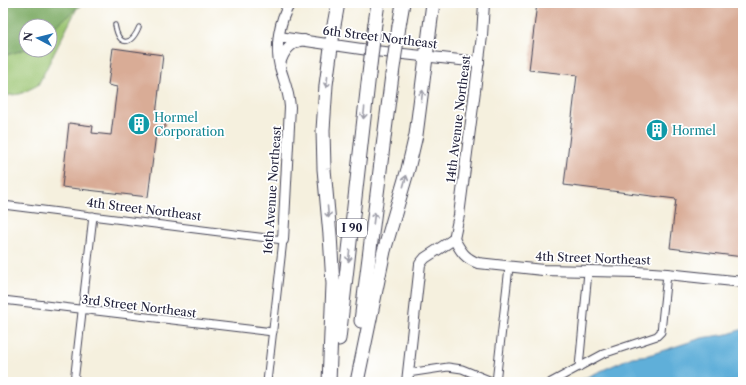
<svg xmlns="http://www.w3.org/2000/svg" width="746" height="385" font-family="'Libre Caslon Text',serif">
<rect width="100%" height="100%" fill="#fff"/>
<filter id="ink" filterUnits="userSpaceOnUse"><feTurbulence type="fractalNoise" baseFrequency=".025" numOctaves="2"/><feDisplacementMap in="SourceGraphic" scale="8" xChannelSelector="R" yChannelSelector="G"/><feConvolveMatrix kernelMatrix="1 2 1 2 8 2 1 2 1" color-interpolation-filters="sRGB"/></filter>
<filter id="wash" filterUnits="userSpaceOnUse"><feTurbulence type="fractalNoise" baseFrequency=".012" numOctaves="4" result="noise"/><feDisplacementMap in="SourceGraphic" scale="16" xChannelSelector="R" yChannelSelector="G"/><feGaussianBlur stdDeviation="0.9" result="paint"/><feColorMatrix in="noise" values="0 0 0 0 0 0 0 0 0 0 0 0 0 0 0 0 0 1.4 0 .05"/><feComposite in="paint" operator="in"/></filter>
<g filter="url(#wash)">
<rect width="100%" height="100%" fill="#f5f0de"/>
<path fill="#9bc572" stroke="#5e7456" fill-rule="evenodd" d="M3 3H83L77 8 38 85 20 94 3 96ZM26 26H50V50H26Z"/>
<path fill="#7caa64" stroke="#4f6650" d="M3 3H83L50 31V26H26V49L4 56 3 55Z"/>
<path fill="#5eafd9" stroke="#40688a" d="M740 330H743V382H576L632 357 649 355 702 338 728 334Z"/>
<g id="blocks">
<g fill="#d9ac96">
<path d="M537 3H743V257L670 248 676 199 564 185 577 75 529 70Z"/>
<path d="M113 48 163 55 156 115 166 117 164 135 156 134 148 197 62 187 69 123 93 126 92 133 111 135 117 87 108 85Z"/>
</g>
</g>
</g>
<g filter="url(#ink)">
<use href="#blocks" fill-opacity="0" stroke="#424153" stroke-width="1"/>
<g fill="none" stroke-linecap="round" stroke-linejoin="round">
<g stroke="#424153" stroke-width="5.5">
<path id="lane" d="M115 25C119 47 131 46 139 27"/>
</g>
<g stroke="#424153" stroke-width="9">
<g id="street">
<path d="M3 205 283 240 267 382"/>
<path d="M3 300 273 332"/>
<path d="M579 367 588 272"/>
<path d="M408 373 448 367 462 369 494 382"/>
<path d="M74 382 93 216"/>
<path d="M496 382 509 267"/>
<path d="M551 382 603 354 657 336 661 332 667 274"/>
</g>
</g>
<g stroke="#424153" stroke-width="12">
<g id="secondary">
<path d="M279 37 375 51 479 62"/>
<path d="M280 64C283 52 291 42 304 40"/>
<path d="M454 239C461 251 464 258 478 263L543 270 637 272 667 274 743 282"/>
<path d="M454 239 459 215 482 36 484 3"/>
<path d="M283 240 290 107C289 92 284 81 280 67 275 47 279 21 290 3"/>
<path d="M407 382 420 264 425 258 454 239"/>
</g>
</g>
<g stroke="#424153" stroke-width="15">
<g id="highway">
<path d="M375 23 378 3"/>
<path d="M399 26 403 3"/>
<path d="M361 321 392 75"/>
<path d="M339 339 369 74"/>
<path d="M329 382 333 284 330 235 324 169 323 130 326 85 334 25 338 3"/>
<path d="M357 382 384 251 408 169 416 135 433 3"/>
</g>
</g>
<use href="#lane" stroke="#fff" stroke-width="3.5"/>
<use href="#street" stroke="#fff" stroke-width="7"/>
<use href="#secondary" stroke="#fff" stroke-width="10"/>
<use href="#highway" stroke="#fff" stroke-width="13"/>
<g stroke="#424153" stroke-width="15" stroke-linecap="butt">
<g id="highway-bridge">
<path d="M369 74 375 23"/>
<path d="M392 75 399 26"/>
</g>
</g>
<use href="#highway-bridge" stroke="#fff" stroke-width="13"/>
</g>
<defs><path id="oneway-shaft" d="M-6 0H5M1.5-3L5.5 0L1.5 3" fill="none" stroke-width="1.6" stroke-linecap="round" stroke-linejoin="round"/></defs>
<g stroke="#9c9ca7">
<use href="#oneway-shaft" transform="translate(327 82) rotate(96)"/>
<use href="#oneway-shaft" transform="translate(422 96) rotate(-83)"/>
<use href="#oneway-shaft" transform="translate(364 113) rotate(96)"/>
<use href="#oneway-shaft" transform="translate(405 181) rotate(-74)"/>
<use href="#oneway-shaft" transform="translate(328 212) rotate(85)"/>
<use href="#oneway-shaft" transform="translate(374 218) rotate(-83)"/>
<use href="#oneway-shaft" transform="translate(349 256) rotate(96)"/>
</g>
</g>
<defs>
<g id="building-disc" transform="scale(1.15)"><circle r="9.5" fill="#0f9aa8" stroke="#fff"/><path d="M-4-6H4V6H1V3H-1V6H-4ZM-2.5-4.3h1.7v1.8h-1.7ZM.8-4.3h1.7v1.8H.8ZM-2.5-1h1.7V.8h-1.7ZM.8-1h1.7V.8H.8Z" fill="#fff"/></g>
</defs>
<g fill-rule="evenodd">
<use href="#building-disc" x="139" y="124"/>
<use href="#building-disc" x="657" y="130"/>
</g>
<g text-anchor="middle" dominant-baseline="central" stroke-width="3.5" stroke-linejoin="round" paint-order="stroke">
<rect fill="#fff" stroke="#646476" stroke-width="1" x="337" y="219" width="30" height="18" rx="3"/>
<g font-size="11" font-weight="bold" fill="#22223b">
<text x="352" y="228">I 90</text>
</g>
<g font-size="12" fill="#22223b" stroke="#fff">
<text transform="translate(380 37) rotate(7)">6th Street Northeast</text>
<text transform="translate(458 119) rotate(-83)">14th Avenue Northeast</text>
<text transform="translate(272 190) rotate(-86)">16th Avenue Northeast</text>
<text transform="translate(144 209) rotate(7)">4th Street Northeast</text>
<text transform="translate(593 258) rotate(2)">4th Street Northeast</text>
<text transform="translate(139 306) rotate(7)">3rd Street Northeast</text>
</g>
<g font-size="12" fill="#0d838f" stroke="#fff" text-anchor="start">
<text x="154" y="117">Hormel<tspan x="154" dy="14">Corporation</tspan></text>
<text x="672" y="130">Hormel</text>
</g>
</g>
<rect width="746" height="385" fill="none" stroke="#fff" stroke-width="16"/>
<g transform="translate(38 38) rotate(277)"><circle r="19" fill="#ffffff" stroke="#a7a7b1"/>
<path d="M0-3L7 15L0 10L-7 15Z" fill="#1f6fb2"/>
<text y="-6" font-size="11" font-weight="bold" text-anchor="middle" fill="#22223b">N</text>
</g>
</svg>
